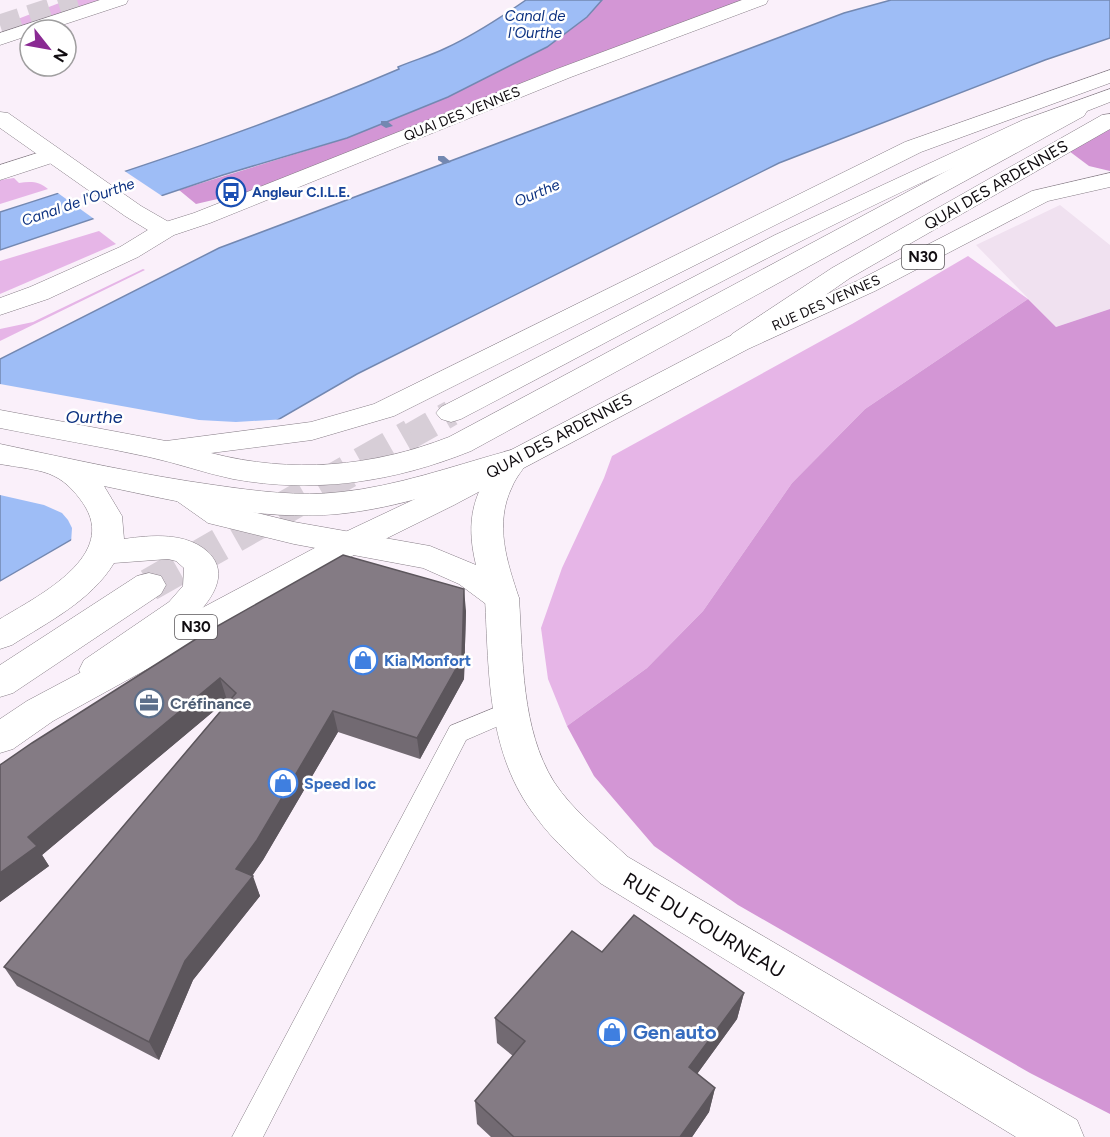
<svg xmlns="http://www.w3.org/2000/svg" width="1110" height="1137" font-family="Figtree,sans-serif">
<rect width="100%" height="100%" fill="#faf0fa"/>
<path fill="#f0e1f0" d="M1060 205 1110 245V309L1056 327 976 245Z"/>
<g fill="#e6b5e7">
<path d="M67 0H107L20 29 10 22Z"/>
<path d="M14 178 19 183C30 181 39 181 48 189L0 204V180Z"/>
<path d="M99 231 116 244 0 294V261Z"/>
<path d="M968 256 1028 299 865 409 792 483 703 611 647 668 567 726 548 679 541 628 562 568 604 478 612 456 852 324Z"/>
<path d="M143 269 145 270 0 341V329L33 322Z"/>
</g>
<g fill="#d396d5">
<path d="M602 0H755L260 189 196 204 179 190 347 138 448 97 587 17Z"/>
<path d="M1110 129V171L1089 166 1069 151Z"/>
<path d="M1028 299 1056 327 1110 309V1114L1030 1073 738 905 654 846 594 776 567 726 647 668 703 611 792 483 865 409Z"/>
</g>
<g fill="#9ebdf6" stroke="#7388b1" stroke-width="1.5">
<path d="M526 0H602L587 17 547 47 448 97 347 138 223 175 0 250V212C135 169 269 125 399 69L398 67C414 60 430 56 446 48 474 35 500 18 526 0Z"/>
<path d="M891 0H1110V38L1045 60 779 163 357 374 0 581V359L219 248 844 13Z"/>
</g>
<g fill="#faf0fa">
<path d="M123 170 165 198 97 221 55 191Z"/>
<path d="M0 384 199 420 236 422 286 419 71 543 72 528 68 520 62 513 44 505 0 495Z"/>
</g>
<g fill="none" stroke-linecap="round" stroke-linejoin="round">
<g fill="#7388b1" fill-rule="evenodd">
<path d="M381 121H387L393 126 386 128 381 125Z"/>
<path d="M438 156H444L451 162 444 164 438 160Z"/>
</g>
<path stroke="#d7ced7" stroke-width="26" stroke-dasharray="26 14" stroke-linecap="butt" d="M409 437 451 413"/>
<path stroke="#d7ced7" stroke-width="33" stroke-dasharray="33 16" stroke-linecap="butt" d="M149 585 412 435"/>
<path stroke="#d7ced7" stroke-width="21" stroke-dasharray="21 10" stroke-linecap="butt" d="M0 25 77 0"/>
<g stroke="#867d86" stroke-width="1">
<path id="service" d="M511 701 519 703 523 710 519 717 466 740 263 1137H232L450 726Z"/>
</g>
<g stroke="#867d86" stroke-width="1">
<g id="minor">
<path d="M742 0H768L766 4 571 77 210 223 174 235 138 257 48 299 0 315V298L30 287 120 247 156 225 194 213 557 69Z"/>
<path d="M53 148 61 150 64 155 61 160 0 180V165Z"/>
<path d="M515 449 526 452 530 459C524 468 516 477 512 487 494 524 507 562 519 598L514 607 502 610 490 607 459 584 423 568 294 544 208 523 174 499 169 492 174 485 185 482 196 485 229 506 294 522 430 546 476 565C465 520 473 491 502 455L504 452Z"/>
</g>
</g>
<g stroke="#867d86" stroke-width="1">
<path id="tertiary" d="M502 586 514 589 519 598C523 658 521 729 554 782 573 811 603 834 628 857L1077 1120 1084 1137H1016L600 883C578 862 554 842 536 817 487 754 489 674 485 598L490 589Z"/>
</g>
<g stroke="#867d86" stroke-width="1">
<g id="secondary">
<path d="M1110 70V83L921 152 394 416 312 440 211 453C292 474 372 467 449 437L1068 106 1076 105 1084 106 1087 111 1084 116 471 451C394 482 315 494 233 479 204 473 177 463 149 457 99 446 50 438 0 428V410L166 441 311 422 374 404 905 142Z"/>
<path d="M0 112 8 113 141 206 174 225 177 230 174 235 165 237 156 235 125 216 0 128Z"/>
<path d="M1110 114V129L850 278 752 346 742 348 732 346 728 340 732 334 832 268 1102 115Z"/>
<path d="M0 444C71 459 142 475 214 485 256 491 299 497 341 492 397 486 450 467 504 452L515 455 519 462 515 469C457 487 399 508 338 514 261 521 179 502 104 486L122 516 124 539C152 535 186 532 208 552 253 595 138 660 110 680L97 684 84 680 79 670 84 660 169 602 183 586 184 568 176 561 168 559 114 563C91 601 48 622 12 645L0 649V619C34 598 115 559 86 508 79 496 67 482 54 476 41 469 15 467 0 464Z"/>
</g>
</g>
<g stroke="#867d86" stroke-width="1">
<g id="primary">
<path d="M1110 89V102C886 188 673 308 461 419L451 422 441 419 436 413 441 407 775 235 1023 120Z"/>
<path d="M1110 173V187L1048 201 875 291 748 349 454 505 363 550 53 721 13 749 0 753V719L27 701 341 534 432 491 728 337 857 281 1032 191Z"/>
<path d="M149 573 161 576 166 585 161 594 13 693 0 697V665L137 576Z"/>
</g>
</g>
<g stroke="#867d86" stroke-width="1">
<path id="motorway" d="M100 0H128L126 4 47 30H30V35L0 45V33Z"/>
</g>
<use href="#service" fill="#fff" fill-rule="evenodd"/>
<use href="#minor" fill="#fff" fill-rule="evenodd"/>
<use href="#tertiary" fill="#fff" fill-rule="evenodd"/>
<use href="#secondary" fill="#fff" fill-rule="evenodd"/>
<use href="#primary" fill="#fff" fill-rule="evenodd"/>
<use href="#motorway" fill="#fff" fill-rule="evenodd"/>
</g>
<g fill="#726a72">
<path d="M466 611 464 679 420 759 338 732 263 860 252 876 260 896 193 980 159 1060 17 986 4 967 229 701 227 700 42 855 49 866 0 902V765L207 632Z"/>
<path d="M602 952 744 993 737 1019 697 1074 715 1088 709 1112 692 1137H491L477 1124 475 1101 513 1056 497 1043 495 1018Z"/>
</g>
<g fill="#5c565c">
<path d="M464 589 466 611 464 679 420 759 417 738Z"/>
<path d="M220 678 227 700 42 855 49 866 0 902V873L28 837Z"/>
<path d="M333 711 338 732 263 860 244 887 253 876 260 896 193 980 159 1060 149 1042 185 961 236 869Z"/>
<path d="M744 993 737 1019 684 1092 689 1067Z"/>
<path d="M715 1088 709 1112 692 1137H680Z"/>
</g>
<g fill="#847b84" stroke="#5c565c" stroke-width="1.5">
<path d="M343 555 464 589 462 658 417 738 333 711 257 840 236 869 253 876 185 961 149 1042 4 967 236 693 220 678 28 837 37 846 0 873V765L32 743 207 632Z"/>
<path d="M634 915 744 993 689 1067 715 1088 680 1137H514L475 1101 525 1041 495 1018 572 931 602 952Z"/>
</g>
<defs>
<g id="bus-ring" transform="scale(1.5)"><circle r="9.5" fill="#fff" stroke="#1a4fb4" stroke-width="1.5"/><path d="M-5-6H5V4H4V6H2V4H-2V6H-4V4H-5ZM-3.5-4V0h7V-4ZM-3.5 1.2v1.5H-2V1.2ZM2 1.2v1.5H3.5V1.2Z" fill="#1a4fb4"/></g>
<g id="shop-ring" transform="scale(1.5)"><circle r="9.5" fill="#fff" stroke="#3f7fe0" stroke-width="1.5"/><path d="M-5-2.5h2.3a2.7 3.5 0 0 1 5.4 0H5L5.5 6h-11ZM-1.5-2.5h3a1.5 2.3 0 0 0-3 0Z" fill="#3f7fe0"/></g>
<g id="office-ring" transform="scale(1.5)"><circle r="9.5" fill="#fff" stroke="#5c6f8a" stroke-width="1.5"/><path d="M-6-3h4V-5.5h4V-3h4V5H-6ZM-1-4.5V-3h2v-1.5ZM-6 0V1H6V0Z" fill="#5c6f8a"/></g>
</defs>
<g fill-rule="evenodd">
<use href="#bus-ring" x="231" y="192"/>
<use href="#shop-ring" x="363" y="660"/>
<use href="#office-ring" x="149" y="703"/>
<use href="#shop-ring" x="283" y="783"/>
<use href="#shop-ring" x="612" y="1032"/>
</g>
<g text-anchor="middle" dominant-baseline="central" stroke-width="5" stroke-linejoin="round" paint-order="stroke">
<g font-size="14" fill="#100c10" stroke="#fff">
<text transform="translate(462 114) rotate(-22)">QUAI DES VENNES</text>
<text transform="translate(826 303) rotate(-24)">RUE DES VENNES</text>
</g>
<g font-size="14" font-weight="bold" fill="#164399" stroke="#fff" text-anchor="start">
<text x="252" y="192">Angleur C.I.L.E.</text>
</g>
<g font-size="15" font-style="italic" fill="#0c3180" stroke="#fff">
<text x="535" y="16">Canal de<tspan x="535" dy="17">l'Ourthe</tspan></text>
<text transform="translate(537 193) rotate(-23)">Ourthe</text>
<text transform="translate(78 202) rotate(-19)">Canal de l'Ourthe</text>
</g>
<g fill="#fff" stroke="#585558" stroke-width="1.5">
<rect x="902" y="245" width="42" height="24" rx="4.5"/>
<rect x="175" y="615" width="42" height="24" rx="4.5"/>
</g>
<g font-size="15" font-weight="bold" fill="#100c10">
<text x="923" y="257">N30</text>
<text x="196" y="627">N30</text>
</g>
<g font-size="16" fill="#100c10" stroke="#fff">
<text transform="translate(996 185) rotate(-30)">QUAI DES ARDENNES</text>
<text transform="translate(559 436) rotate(-28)">QUAI DES ARDENNES</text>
</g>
<g font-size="16" font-weight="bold" fill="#366cbe" stroke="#fff" text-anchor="start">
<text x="384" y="660">Kia Monfort</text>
<text x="304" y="783">Speed loc</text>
</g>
<g font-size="16" font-weight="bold" fill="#4e5e75" stroke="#fff" text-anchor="start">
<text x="170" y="703">Créfinance</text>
</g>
<g font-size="18" font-style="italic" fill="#0c3180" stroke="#fff">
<text x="94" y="417">Ourthe</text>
</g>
<g font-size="20" fill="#100c10" stroke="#fff">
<text transform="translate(704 925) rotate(31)">RUE DU FOURNEAU</text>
</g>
<g font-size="20" font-weight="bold" fill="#366cbe" stroke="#fff" text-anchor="start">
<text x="633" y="1032">Gen auto</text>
</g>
</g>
<g transform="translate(48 48) rotate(121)"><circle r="28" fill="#ffffff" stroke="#9f9e9f" stroke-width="1.5"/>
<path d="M0-4.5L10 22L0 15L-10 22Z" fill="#8a2a93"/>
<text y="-9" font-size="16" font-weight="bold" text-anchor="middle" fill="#100c10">N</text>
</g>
</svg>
